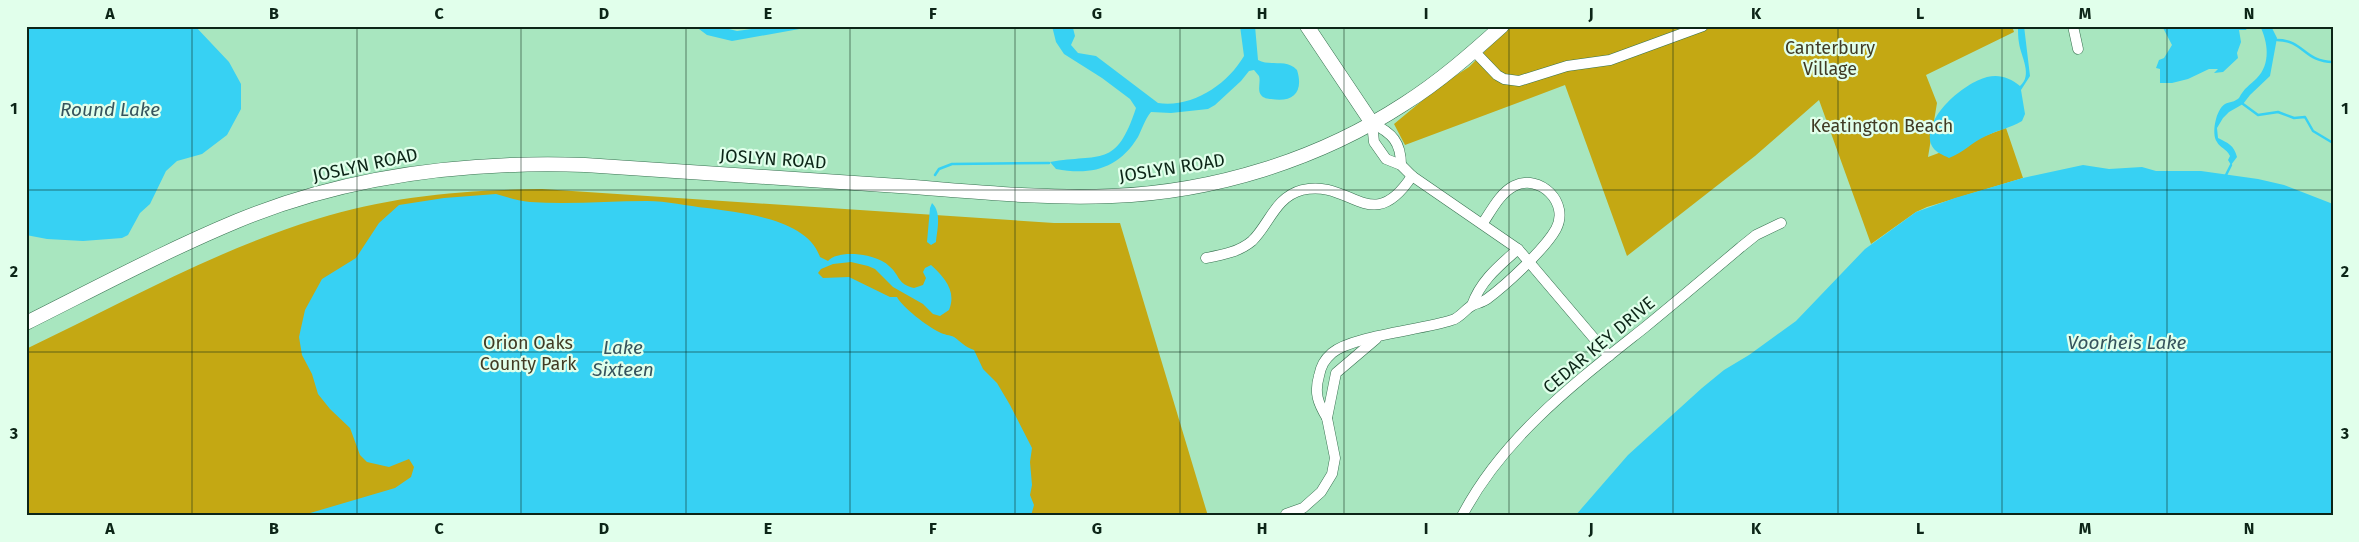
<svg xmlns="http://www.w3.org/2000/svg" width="2359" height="542" font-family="'Fira Sans',sans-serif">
<rect width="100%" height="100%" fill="#a8e6bf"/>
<g fill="#c4a813">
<path d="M1510 26H2012L2014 32 1926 75 1937 103 1928 157 2006 128 2023 178 1927 207 1916 212 1871 244 1819 100 1755 156 1627 256 1565 85 1405 145 1394 124 1441 85 1469 67Z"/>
<path d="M542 189 1054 223H1120L1208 516H26V349C122 303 216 250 317 219 390 196 466 190 542 189Z"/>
</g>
<g fill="#37d1f3">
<path d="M26 26H195L229 62 241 84V109L227 135 202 154 177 161 166 171 150 204 140 213 128 235 122 238 83 241 47 239 26 235Z"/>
<path d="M695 26H717L737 31 774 26H816L732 41 707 35Z"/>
<path d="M1052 26 1073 28 1075 36 1071 45 1078 53 1096 56 1158 103C1192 108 1227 85 1244 56L1240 26H1255L1258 60C1271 67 1286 58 1297 70 1304 92 1293 103 1271 99 1268 99 1263 98 1261 95 1257 90 1261 82 1259 76L1254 70 1249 71 1241 81 1215 105 1208 109 1171 113 1151 112C1145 119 1142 129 1138 137 1119 168 1092 176 1056 169L1050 162C1101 153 1116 169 1136 108L1130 99 1102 78 1064 54 1056 42Z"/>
<path d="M2018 26H2024L2030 76 2021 90 2025 114 2022 121C2010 128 1998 130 1986 136 1972 142 1963 153 1949 158 1943 155 1934 152 1931 144 1923 117 1964 83 1987 77 2000 74 2010 78 2020 86 2033 75 2021 57 2019 43 2018 38 2018 32 2018 26Z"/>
<path d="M2162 26H2248L2246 30H2239L2241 42 2237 53 2238 58 2223 72 2214 73 2218 69H2209L2188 79 2172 83H2160V69L2156 68 2159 60 2164 58 2172 45Z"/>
<path d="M2260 26H2271L2277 38 2270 76 2250 95 2243 104 2229 112 2223 118 2217 128 2218 138C2228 143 2234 145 2237 157L2231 165 2228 160 2230 156C2226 148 2220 148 2217 142 2211 134 2216 109 2225 104 2229 102 2235 102 2239 98 2244 88 2250 85 2257 78 2271 64 2268 42 2260 26Z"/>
<path d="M2083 165 2109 169 2142 167 2156 171H2201L2258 179 2284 185 2333 204V516H1575L1628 455 1702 388 1724 370 1749 355 1796 321 1865 249 1916 212 1955 198 2023 178Z"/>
<path d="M496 194C507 197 518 201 530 202 569 205 608 201 647 201 667 201 687 206 707 208 741 213 807 218 820 257L828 261C839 249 877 254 889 266 900 275 897 284 914 288L923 285 926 278 923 272 925 268 931 265C944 277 957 291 949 310L940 316 933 314 923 304 893 287 875 269 868 266 851 262 833 264 821 269 818 273 823 278 849 277 890 297H897C903 308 927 326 939 332 944 335 950 335 954 337 961 342 965 347 974 350L983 369 997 383 1010 405 1032 448 1030 462 1032 485 1030 495 1034 505 1031 516H300L395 488 411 477 414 467 409 459 389 467 367 462 360 455 350 428 330 409 318 394 312 374 302 355 299 337 305 310 322 279 356 258 379 223 399 205 444 198Z"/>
<path d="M932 203C942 213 937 230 936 242L931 245 927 242 930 208Z"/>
</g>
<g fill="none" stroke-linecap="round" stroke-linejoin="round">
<g stroke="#37d1f3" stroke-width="2.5">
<path d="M2277 40C2304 40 2304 62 2333 62"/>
<path d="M2243 104 2258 115 2278 112 2294 118 2305 117 2313 131 2333 143"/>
<path d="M935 175 939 169 952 164 1049 163"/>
<path d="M2226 175 2231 165"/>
</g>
<g stroke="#377150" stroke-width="11">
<g id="street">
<path d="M2073 26 2078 49"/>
<path d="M1474 51 1497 75 1504 79 1519 81 1567 66 1610 60 1703 26"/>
<path d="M1372 123 1374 142 1386 159 1401 165 1412 176 1518 249 1609 356"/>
<path d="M1372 123C1392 133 1401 142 1401 165"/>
<path d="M1206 258C1222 255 1239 252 1252 241 1269 225 1275 197 1302 190 1351 178 1371 238 1412 176"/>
<path d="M1472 305C1481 280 1499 266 1518 249"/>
<path d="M1327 418C1318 403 1314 393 1319 376 1321 366 1324 360 1332 353 1352 336 1422 330 1452 320 1460 318 1465 309 1473 305 1478 303 1483 302 1487 299 1506 285 1545 249 1556 229 1570 203 1540 173 1514 186 1500 193 1491 211 1483 223"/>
<path d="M1286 514 1303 508 1321 492 1332 474 1335 458 1327 418 1336 373 1376 339"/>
<path d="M1462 516C1503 437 1576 382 1644 328 1677 301 1709 274 1741 247L1756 235 1781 223"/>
</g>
</g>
<g stroke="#377150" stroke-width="15">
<g id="secondary">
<path d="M1307 26 1372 123"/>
<path d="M26 323C96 288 165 251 237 221 348 175 466 161 585 165 690 172 794 179 899 186 969 191 1041 199 1112 196 1214 192 1318 160 1404 104 1439 82 1471 54 1502 26"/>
</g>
</g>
<use href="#street" stroke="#fff" stroke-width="10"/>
<use href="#secondary" stroke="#fff" stroke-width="14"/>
</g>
<path fill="none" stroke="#0c2517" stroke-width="1" stroke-opacity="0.55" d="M192 26V516M357 26V516M521 26V516M686 26V516M850 26V516M1015 26V516M1180 26V516M1344 26V516M1509 26V516M1673 26V516M1838 26V516M2002 26V516M2167 26V516M26 190H2333M26 352H2333"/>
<g text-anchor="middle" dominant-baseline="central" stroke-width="4.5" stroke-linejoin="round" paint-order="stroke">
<g font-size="18" fill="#413b24" stroke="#e1ffeb">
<text x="1830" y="48">Canterbury<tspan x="1830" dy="21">Village</tspan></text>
<text x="1882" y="126">Keatington Beach</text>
<text x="528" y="343">Orion Oaks<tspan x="528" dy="21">County Park</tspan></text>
</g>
<g font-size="18" fill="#0c2517" stroke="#e1ffeb">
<text transform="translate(773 159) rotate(4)">JOSLYN ROAD</text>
<text transform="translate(365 165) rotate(-12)">JOSLYN ROAD</text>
<text transform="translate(1172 168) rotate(-9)">JOSLYN ROAD</text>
<text transform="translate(1599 345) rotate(-40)">CEDAR KEY DRIVE</text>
</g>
<g font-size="19" font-style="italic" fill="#36545d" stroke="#e1ffeb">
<text x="110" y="109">Round Lake</text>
<text x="2127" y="342">Voorheis Lake</text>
<text x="623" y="347">Lake<tspan x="623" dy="22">Sixteen</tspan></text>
</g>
</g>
<rect width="2359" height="542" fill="none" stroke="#e1ffeb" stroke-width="55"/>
<rect x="28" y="28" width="2304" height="486" fill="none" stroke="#0c2517" stroke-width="2"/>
<g font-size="16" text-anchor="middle" font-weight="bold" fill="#0c2517">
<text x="110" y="19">A</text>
<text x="274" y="19">B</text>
<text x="439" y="19">C</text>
<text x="604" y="19">D</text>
<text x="768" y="19">E</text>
<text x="933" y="19">F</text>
<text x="1097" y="19">G</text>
<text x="1262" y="19">H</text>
<text x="1426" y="19">I</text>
<text x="1591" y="19">J</text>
<text x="1756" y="19">K</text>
<text x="1920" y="19">L</text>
<text x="2085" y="19">M</text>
<text x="2249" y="19">N</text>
<text x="14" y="114">1</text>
<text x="2345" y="114">1</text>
<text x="14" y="277">2</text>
<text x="2345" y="277">2</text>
<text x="14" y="439">3</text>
<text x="2345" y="439">3</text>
<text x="110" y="534">A</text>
<text x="274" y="534">B</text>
<text x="439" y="534">C</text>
<text x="604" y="534">D</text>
<text x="768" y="534">E</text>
<text x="933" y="534">F</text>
<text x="1097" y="534">G</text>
<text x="1262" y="534">H</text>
<text x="1426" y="534">I</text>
<text x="1591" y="534">J</text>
<text x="1756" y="534">K</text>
<text x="1920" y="534">L</text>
<text x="2085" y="534">M</text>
<text x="2249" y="534">N</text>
</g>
</svg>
